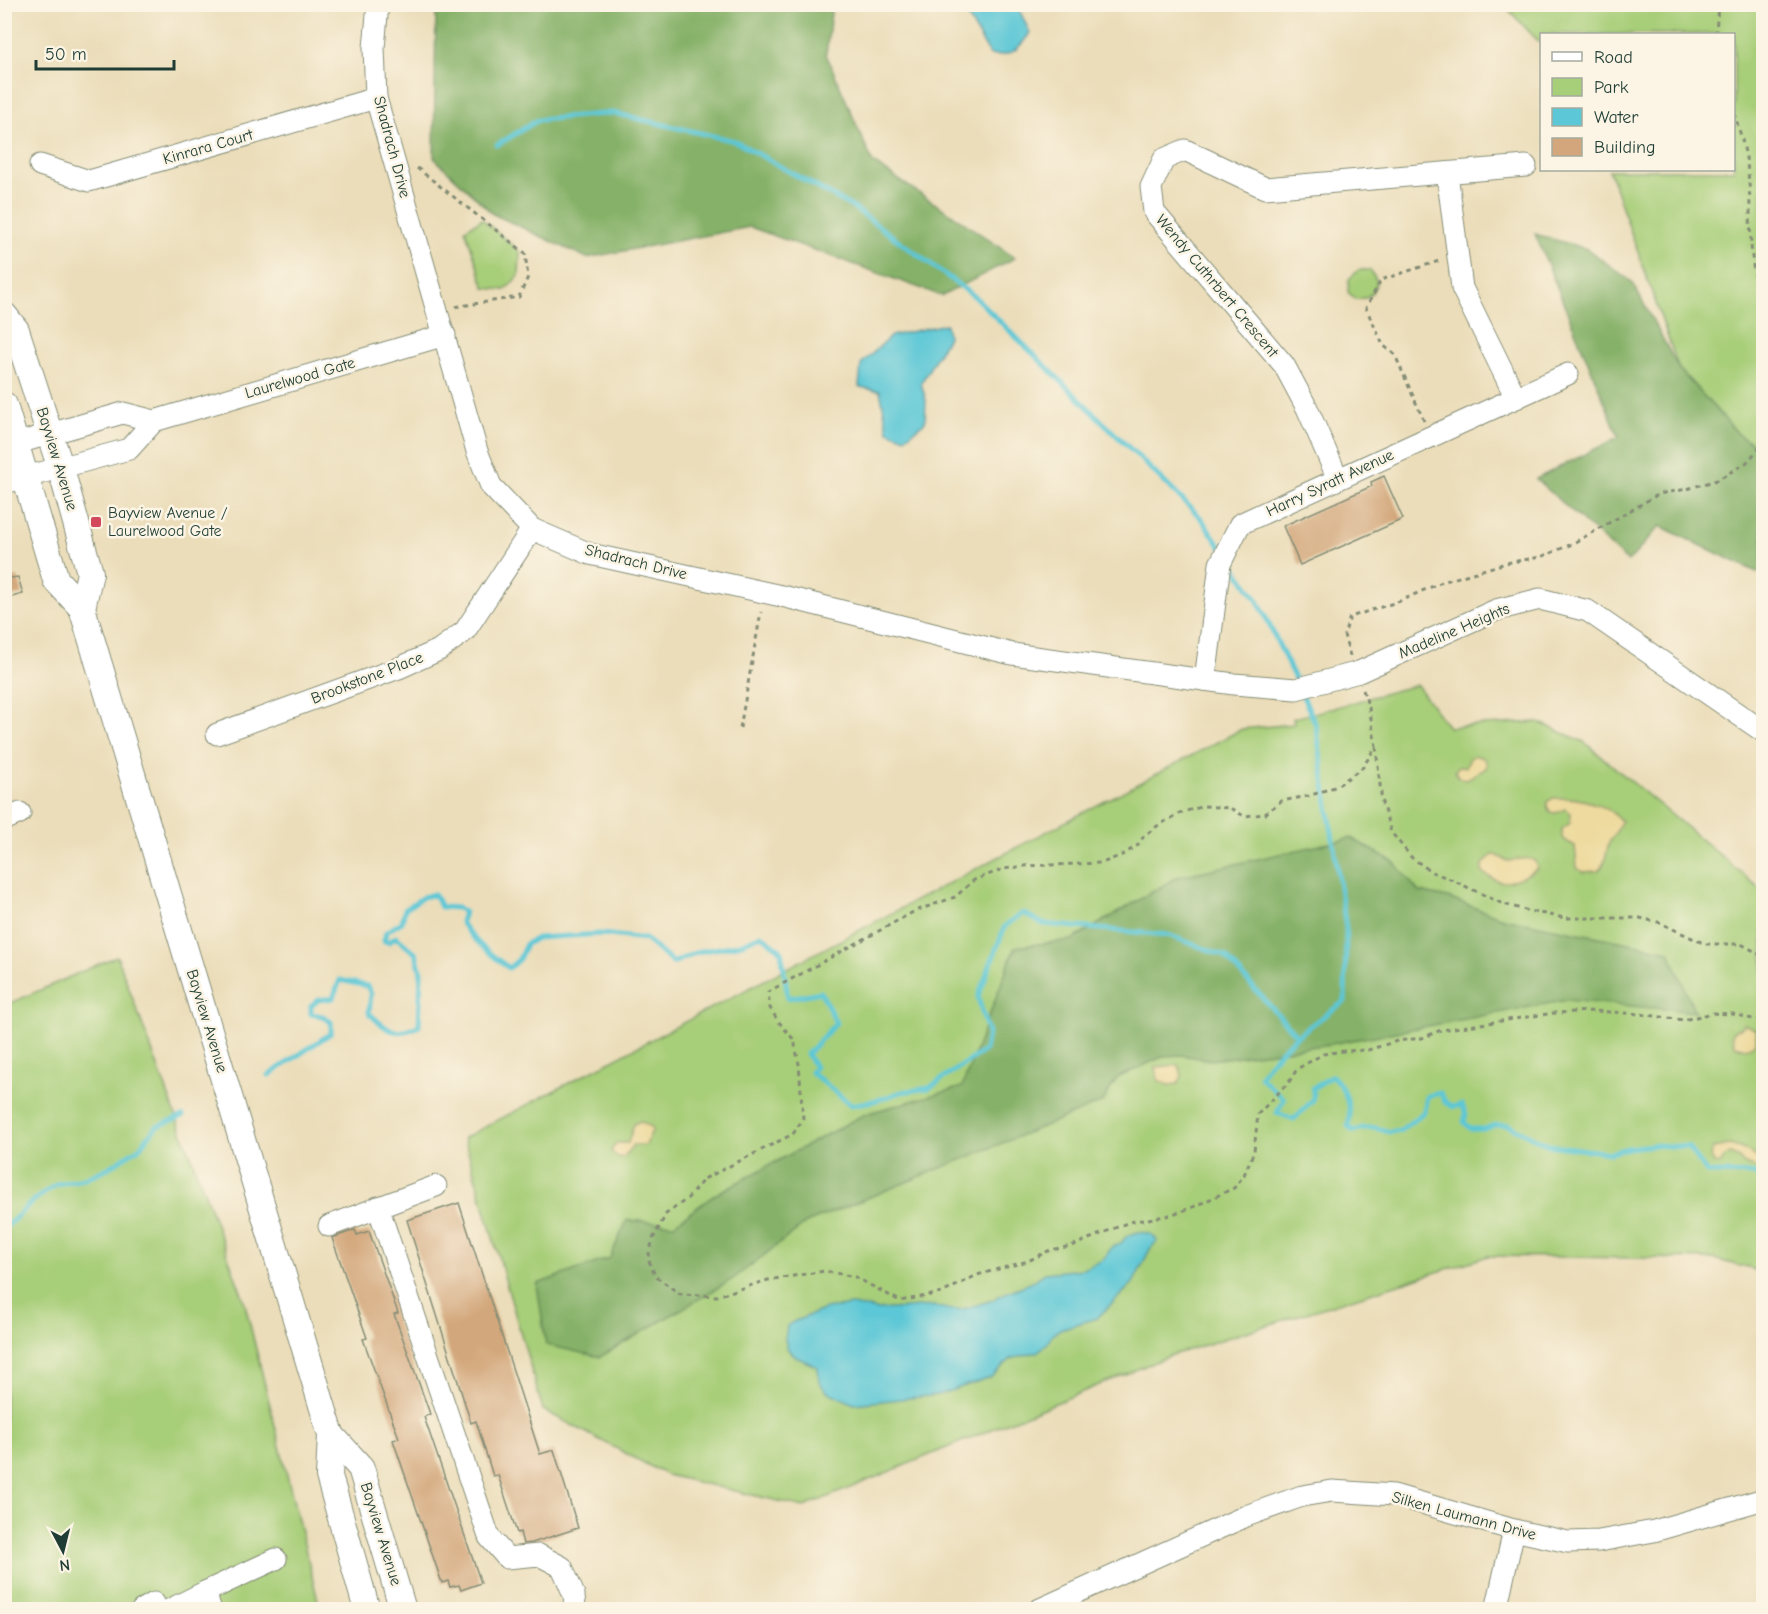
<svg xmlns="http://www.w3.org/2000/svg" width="1768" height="1614" font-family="'Comic Neue',sans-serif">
<rect width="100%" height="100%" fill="#fcf5e5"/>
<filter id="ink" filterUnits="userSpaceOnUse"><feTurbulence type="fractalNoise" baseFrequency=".0167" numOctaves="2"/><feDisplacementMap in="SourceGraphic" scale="12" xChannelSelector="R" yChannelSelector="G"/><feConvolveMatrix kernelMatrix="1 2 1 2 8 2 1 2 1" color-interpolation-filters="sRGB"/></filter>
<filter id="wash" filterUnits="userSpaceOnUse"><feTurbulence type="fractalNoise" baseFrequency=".008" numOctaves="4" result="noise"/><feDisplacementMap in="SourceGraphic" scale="24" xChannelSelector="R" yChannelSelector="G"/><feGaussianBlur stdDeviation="1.35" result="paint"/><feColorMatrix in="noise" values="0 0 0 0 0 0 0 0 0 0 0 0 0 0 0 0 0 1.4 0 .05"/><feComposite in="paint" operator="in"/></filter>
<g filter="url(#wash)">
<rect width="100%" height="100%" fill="#ebddb9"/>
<g fill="#a7ce78" stroke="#638656" stroke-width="1.5">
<path d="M1504 5H1763V449L1741 437 1679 369 1609 170H1734V34H1542L1541 44Z"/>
<path d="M482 219 520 252 519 276 505 290 485 288 465 229Z"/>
<path d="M1359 270H1370L1377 281C1373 294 1369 299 1355 299L1348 292 1349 279Z"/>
<path d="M1417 685 1448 727 1538 722 1584 742 1763 891V1272L1714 1259 1488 1256 1169 1356 804 1507 667 1475 543 1410 464 1138 1242 729 1294 724 1293 718C1335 709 1375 695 1417 685Z"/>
<path d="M117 956 244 1300 320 1609H5L4 1006Z"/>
</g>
<g fill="#85b168" stroke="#52774e" stroke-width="1.5">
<path d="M436 5H832L826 54 873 163 959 219 1015 258 942 296 750 227 587 258 493 214 434 158Z"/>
<path d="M1535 234 1587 249 1632 282 1679 369 1741 437 1763 449V575L1660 526 1628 562 1536 479 1619 437Z"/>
<path d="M1351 838 1394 862 1419 892 1448 898 1503 918 1669 951 1695 1012 1567 1000 1331 1044 1211 1060 1181 1055 1164 1056 1117 1078 1103 1102 806 1223 733 1279 600 1357 546 1345 537 1284 610 1258 627 1220 674 1224 716 1194 865 1114 962 1087 1015 947 1072 940 1177 877Z"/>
</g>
<g fill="#eeda9e" stroke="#868c69" stroke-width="1.5">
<path d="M1475 755 1485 759 1487 765 1485 769 1467 779 1459 778 1455 771 1458 767H1466L1470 758Z"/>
<path d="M1553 798C1575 796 1607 803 1621 821 1619 831 1613 834 1609 843 1605 854 1607 863 1598 871L1583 872 1577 868 1575 846 1564 840 1562 838V829L1570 823 1571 813 1565 809 1556 813 1550 812 1547 806V802Z"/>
<path d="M1493 855H1496L1508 861C1518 860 1526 856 1535 861L1537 868C1533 873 1511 882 1505 882 1499 882 1486 876 1482 872 1481 864 1486 860 1493 855Z"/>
<path d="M1744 1024 1756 1030V1042C1749 1048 1744 1050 1735 1045L1732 1037 1733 1031 1742 1027Z"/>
<path d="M1177 1065 1180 1068 1182 1076 1178 1084 1168 1085 1158 1080 1156 1067Z"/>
<path d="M640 1121 653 1128 646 1145H633L623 1158 615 1156 611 1151 616 1143H628L634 1124Z"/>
<path d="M1730 1145 1740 1148 1763 1160V1169L1743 1164 1738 1157 1730 1154 1724 1158 1721 1164 1714 1163 1710 1155 1713 1148Z"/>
</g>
<g fill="#5cc7d6" stroke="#3e8285" stroke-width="1.5">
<path d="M965 5H1017L1030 33C1018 50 1011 57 990 55L966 14Z"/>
<path d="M946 324 948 337 921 383 926 400 925 422 905 438 888 431 880 391 859 387 861 364 891 336Z"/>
<path d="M1138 1232C1147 1233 1153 1233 1157 1241L1150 1249 1133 1283 1097 1318 1060 1329 1052 1335 1047 1344 1037 1352 1011 1359 991 1377 938 1395 854 1404 826 1391 819 1382 818 1367 796 1357 787 1348 785 1339 787 1326 793 1322 825 1309 852 1305 877 1310 934 1306 952 1310 963 1309 993 1300 998 1296 1030 1283 1045 1273 1083 1269 1103 1260 1112 1247 1121 1243 1127 1236Z"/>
</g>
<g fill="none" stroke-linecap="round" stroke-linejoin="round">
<g stroke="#5cc7d6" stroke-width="5">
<path d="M497 145 538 120 613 113 735 141 854 208 974 296 1200 517 1221 547"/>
<path d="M1228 557 1258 601 1297 683"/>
<path d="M1301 692 1316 725 1346 928 1345 1001C1315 1023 1279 1044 1260 1077L1284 1099 1277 1113 1294 1119 1313 1100V1088L1332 1076C1346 1088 1352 1108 1348 1126L1354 1131 1363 1128H1376L1390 1132 1401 1130 1424 1112 1427 1096 1441 1093 1445 1102 1453 1107 1462 1105 1466 1114 1464 1122 1471 1129H1484L1496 1125H1508L1548 1145 1610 1153 1628 1148 1653 1145 1688 1147 1707 1173 1758 1174 1764 1177"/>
<path d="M269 1075 331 1033V1022L323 1016 311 1014V1006L318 1000 333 998 340 980 367 986 371 994 369 1013C387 1030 394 1038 419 1026L421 972 416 954 396 937 389 942 384 941 386 932 402 922 405 909 423 897 434 894 441 907 458 908 464 912 461 922C473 941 491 955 509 968L519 959 526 944 537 938 601 934 645 939 673 963 697 952 738 945 761 935 781 950 788 998 821 992 836 1023 807 1054 815 1067 811 1072 851 1105 878 1100 901 1092 929 1088 985 1050 988 1033 978 997 1005 926 1023 913 1043 924 1168 935 1225 956 1297 1036"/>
<path d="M4 1229 33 1201 57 1184 84 1179 108 1168 139 1148 156 1127 183 1116"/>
</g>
</g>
<g id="blocks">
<g fill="#d3a77b">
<path d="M1384 476 1403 519 1300 565 1283 526 1372 486 1371 482Z"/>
<path d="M18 577 23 594 4 599V579Z"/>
<path d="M459 1203 540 1454 554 1450 578 1528 532 1543 523 1544 520 1532 517 1533 498 1475 493 1476 476 1421 471 1423 407 1220Z"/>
<path d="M355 1230 357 1235 369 1231 398 1313 394 1314 430 1414 424 1417 481 1583 461 1590 459 1585 450 1587 448 1581 442 1583 393 1440 399 1438 363 1339 367 1338 332 1238Z"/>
</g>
</g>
</g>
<g filter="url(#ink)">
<use href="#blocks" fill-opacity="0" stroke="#858d76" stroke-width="1.5"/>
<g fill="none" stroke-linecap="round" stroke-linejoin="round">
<g stroke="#858d76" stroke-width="23">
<g id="minor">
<path d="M378 4 374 48 376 98 477 451 491 486 532 529 590 554 786 597 1012 654 1234 684 1296 689 1359 672 1496 610 1540 599 1588 611 1764 732"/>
<path d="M40 165 89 181 376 98"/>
<path d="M1447 173 1462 288 1516 398"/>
<path d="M4 447 123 413 154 421 445 335"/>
<path d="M1338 479 1307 408 1284 365 1154 212 1151 187 1164 159 1185 150 1265 188 1526 166"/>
<path d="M4 483 129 449 154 421"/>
<path d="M1205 680 1220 564 1240 524 1568 374"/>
<path d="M217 734 399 668 439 650 465 631 532 529"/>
<path d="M4 820 20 813"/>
<path d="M378 1207 489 1537 507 1558 539 1555 562 1567 574 1595 575 1610"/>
<path d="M329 1226 436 1186"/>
<path d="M205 1592 276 1559"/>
<path d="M142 1610 154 1603 157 1610"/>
<path d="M169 1610 205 1592 211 1610"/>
<path d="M1038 1610 1246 1516 1302 1496 1332 1491 1394 1495 1514 1530 1568 1542 1599 1541 1654 1531 1764 1499"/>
<path d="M1496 1610 1514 1530"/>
</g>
</g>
<g stroke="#858d76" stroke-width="28">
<g id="major">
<path d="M4 315 16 330 61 469 90 573 82 608"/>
<path d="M4 405 56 580 82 608 331 1435 329 1476 367 1610"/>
<path d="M331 1435 361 1468 403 1610"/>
</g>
</g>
<g stroke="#858d76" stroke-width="3" stroke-dasharray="4.5 4.5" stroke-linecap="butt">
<path d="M1716 34 1718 4"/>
<path d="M1734 113C1740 132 1746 151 1748 172 1753 217 1745 261 1764 305"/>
<path d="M417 168 525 253 528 277 519 297 454 307"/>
<path d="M1424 421 1395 355 1383 345 1366 308 1381 280 1439 261"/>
<path d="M1350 656 1344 635 1350 617 1400 601 1442 582 1506 563 1541 557 1572 544 1659 494 1687 489 1717 480 1746 463 1764 443"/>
<path d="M1363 690 1369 708 1376 746 1363 767 1337 786 1309 796 1281 801 1265 814 1244 816 1230 808 1204 806 1183 812 1160 824 1144 836 1137 846 1122 855 1102 863 1024 866 1004 869 974 880 955 897 915 911 768 992 770 1008 778 1021 794 1040 799 1064 803 1119 793 1134 704 1179 687 1199 666 1214 653 1239 648 1258 655 1276 680 1294 717 1296 768 1280 825 1271 855 1277 900 1301 942 1293 977 1275 1028 1261 1050 1250 1072 1246 1129 1222 1166 1216 1191 1208 1234 1188 1244 1175 1254 1151 1258 1114 1289 1082 1297 1069 1323 1054 1344 1051 1368 1050 1397 1041 1422 1038 1441 1030 1554 1013 1595 1011 1640 1014 1683 1020 1714 1013 1733 1014 1764 1022"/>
<path d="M740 728 761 612"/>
<path d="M1376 747 1382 803 1391 832 1412 858 1432 872 1450 879 1503 904 1529 911 1565 918H1640L1658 922 1705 944H1741L1758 953 1764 963"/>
</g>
<use href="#minor" stroke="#fff" stroke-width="21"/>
<use href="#major" stroke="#fff" stroke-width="26"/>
</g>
</g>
<rect fill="#d1495b" stroke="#fcf5e5" stroke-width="2" x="90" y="516" width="12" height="12" rx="3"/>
<g text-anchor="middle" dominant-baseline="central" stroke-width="5" stroke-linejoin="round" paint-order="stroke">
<g font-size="16" fill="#1f3d34" stroke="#fcf5e5">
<text transform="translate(208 147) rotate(-16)">Kinrara Court</text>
<text transform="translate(392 147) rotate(75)">Shadrach Drive</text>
<text transform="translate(1217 286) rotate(50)">Wendy Cuthrbert Crescent</text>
<text transform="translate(300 378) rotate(-16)">Laurelwood Gate</text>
<text transform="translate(57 459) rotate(73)">Bayview Avenue</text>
<text transform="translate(1330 483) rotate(-25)">Harry Syratt Avenue</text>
<text transform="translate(636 562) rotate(14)">Shadrach Drive</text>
<text transform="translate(1454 631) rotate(-23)">Madeline Heights</text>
<text transform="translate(367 678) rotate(-21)">Brookstone Place</text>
<text transform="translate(207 1021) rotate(73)">Bayview Avenue</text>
<text transform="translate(1464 1516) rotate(15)">Silken Laumann Drive</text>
<text transform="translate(381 1534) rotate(73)">Bayview Avenue</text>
</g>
<g font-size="16" fill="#1f3d34" stroke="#fcf5e5" text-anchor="start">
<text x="108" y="513">Bayview Avenue /<tspan x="108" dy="18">Laurelwood Gate</tspan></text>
</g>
</g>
<rect width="1768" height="1614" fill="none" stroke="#fcf5e5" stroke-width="24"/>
<rect x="1540" y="33" width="195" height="138" fill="#fcf5e5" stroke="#a4ab9e" stroke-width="1.5"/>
<rect x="1552" y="52" width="30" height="9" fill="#ffffff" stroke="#a4ab9e" stroke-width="1.5"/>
<text x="1594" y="63" font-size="18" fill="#1f3d34">Road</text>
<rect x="1552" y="78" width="30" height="18" fill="#a7ce78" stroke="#a4ab9e" stroke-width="1.5"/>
<text x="1594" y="93" font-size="18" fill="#1f3d34">Park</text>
<rect x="1552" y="108" width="30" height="18" fill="#5cc7d6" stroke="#a4ab9e" stroke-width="1.5"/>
<text x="1594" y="123" font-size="18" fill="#1f3d34">Water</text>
<rect x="1552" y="138" width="30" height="18" fill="#d3a77b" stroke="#a4ab9e" stroke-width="1.5"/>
<text x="1594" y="153" font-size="18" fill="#1f3d34">Building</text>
<g transform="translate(63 1551) rotate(173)" stroke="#fcf5e5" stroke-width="4.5" paint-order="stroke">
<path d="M0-4.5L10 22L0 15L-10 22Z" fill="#1f3d34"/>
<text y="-9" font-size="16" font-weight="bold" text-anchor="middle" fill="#1f3d34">N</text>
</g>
<path d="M36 60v9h138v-9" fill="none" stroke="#1f3d34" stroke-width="3"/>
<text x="45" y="60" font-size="18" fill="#1f3d34" stroke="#fcf5e5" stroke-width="4.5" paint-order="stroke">50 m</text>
</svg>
